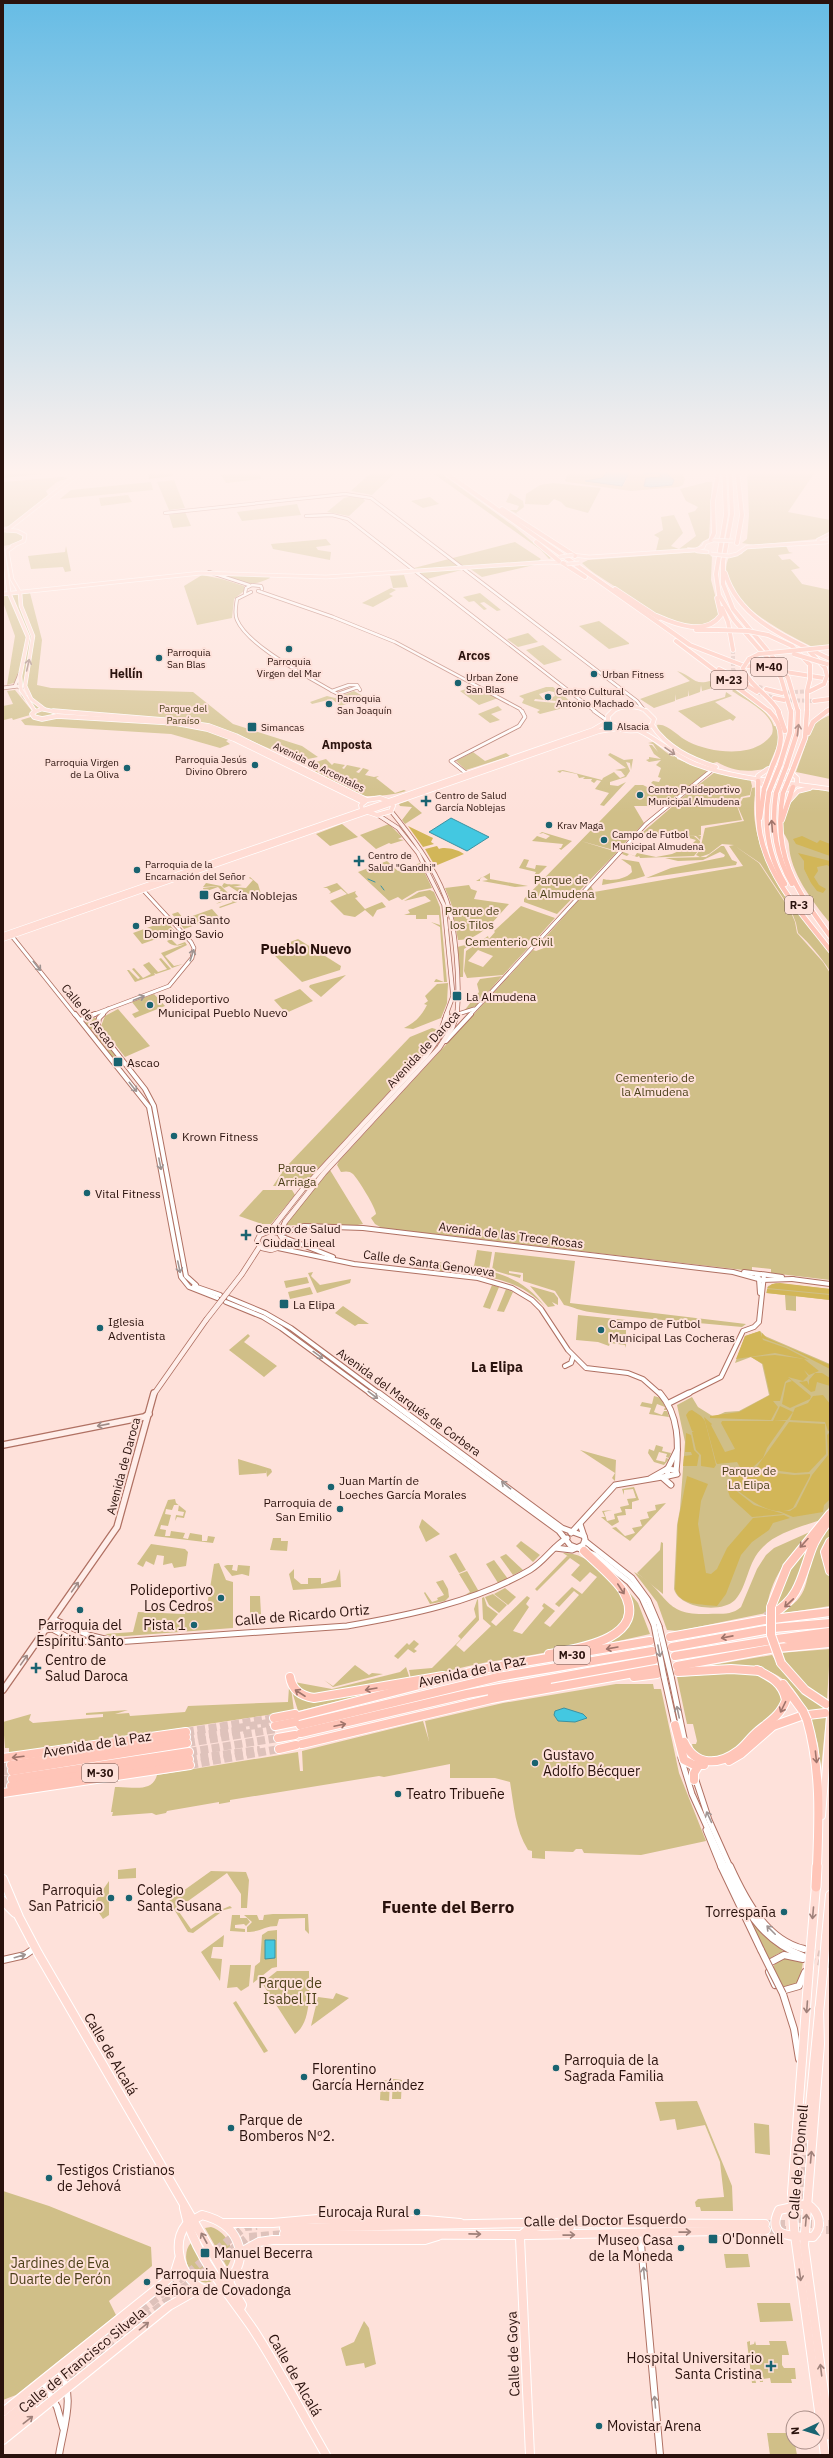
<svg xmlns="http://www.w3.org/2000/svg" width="833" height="2458" font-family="'IBM Plex Sans',sans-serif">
<rect width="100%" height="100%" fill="#fee1da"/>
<g fill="#d0bf88" fill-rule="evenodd">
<path d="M3 469H41L42 474 3 478Z"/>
<path d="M148 469H171L173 476 149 479Z"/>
<path d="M375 469 396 472 372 495 351 491Z"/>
<path d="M427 469 439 472 515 527 551 558 549 559 541 550Z"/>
<path d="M569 469H610L602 478 585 481 624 485 630 471 642 469 644 474 659 473 662 477H651L647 487 672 485V478L667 474 666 469H680L685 479 683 485 678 487 631 491 568 482 565 481Z"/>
<path d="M747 469H817L788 512 830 520V533L817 539 754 545 742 543 747 539 749 515Z"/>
<path d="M259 471 261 479 226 483 221 475Z"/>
<path d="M62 477 68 478 57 482 46 491 48 495 9 526 3 527V482Z"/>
<path d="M174 480 185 508 169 510 157 482Z"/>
<path d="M151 482 153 490 60 499 71 490Z"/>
<path d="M707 482H712L709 538 702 542 697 548 687 547 688 549 656 551 659 538 654 535 663 530 661 517 674 515 683 533 671 546 679 549 696 536 688 513 695 511 698 507 686 501 680 489Z"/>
<path d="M553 483 601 488 588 513 566 507 561 502 554 499 548 505 525 504 526 494 540 485Z"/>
<path d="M510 493 523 501 524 507 516 513 519 515 510 510H517L519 506 506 502Z"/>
<path d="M128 495 132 502 101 506 99 498Z"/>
<path d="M353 496 362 497 365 501 349 516 327 512 344 498Z"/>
<path d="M430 497 439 504 423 508 411 501Z"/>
<path d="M297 504 301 515 242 521 237 512Z"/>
<path d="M185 512 191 526 173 528 169 515Z"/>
<path d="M3 531 16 532 22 535V539L14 544 3 546Z"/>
<path d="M326 539 331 545 316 547 318 550 331 552 330 560 273 549 271 544Z"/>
<path d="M515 542 541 559 534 565 482 577 469 568 427 579 414 568Z"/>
<path d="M785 544 789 552 793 553 778 555 782 560 790 559 800 568 791 570 802 584 830 590V646L816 649C789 635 710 598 729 557L742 554 745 549Z"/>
<path d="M66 546 71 571 65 572 63 567 31 569 28 556 65 552Z"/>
<path d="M699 552 712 555 711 580 720 614C692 645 643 606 617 588 606 580 592 573 582 563L588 560Z"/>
<path d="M217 574 269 576 270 578C249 589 238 581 217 574Z"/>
<path d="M202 575 222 579 244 586V591L234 599 232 618 197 625 184 586Z"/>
<path d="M404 575 408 587 393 588 390 576Z"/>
<path d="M391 588 396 590 389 594 393 596 373 607 362 603Z"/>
<path d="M30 593 42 640 37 685 51 688 193 692 233 724 302 746 318 757 298 761 238 735 226 741 230 744 220 748 171 734 25 725 21 720 31 717 34 710 22 697 17 682 7 685 15 636 3 602V595Z"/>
<path d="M480 593 501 610 497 611 484 602 480 603 487 609 484 610 474 601 469 602 463 597Z"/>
<path d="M599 621 629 643V644L609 649 579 626Z"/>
<path d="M528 633 538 642 518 647 507 639Z"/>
<path d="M543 645 562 660 544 665 526 650Z"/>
<path d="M677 671C692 675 693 686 710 681L716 687 702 691 701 685 700 692 689 696 688 690V696L676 700V694L675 701 654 708 640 699 690 681Z"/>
<path d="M475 686 498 698 479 705 460 691Z"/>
<path d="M546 687H553L575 705 540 714 537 712 540 710 522 703 524 699 519 696ZM549 691 554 692 555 696 546 700 556 701 555 703 534 701 535 699 544 700 539 694Z"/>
<path d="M734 689C747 699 769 710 774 726H777L780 739 768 768C748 773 732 771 717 762L710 764 687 754 670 741 675 746 658 730 657 725C668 723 679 738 689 742 711 753 756 759 772 734 778 715 745 700 732 691Z"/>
<path d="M15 690 32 711 30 715 13 720 12 718 4 720 3 723V706L13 704 7 691Z"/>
<path d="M354 691 366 698 340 706 332 699 312 704 310 702 327 696 335 698Z"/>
<path d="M726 692 732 696 715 702 736 717 733 721 730 719 701 728 678 711 725 697Z"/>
<path d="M498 706 502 710 491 714 500 720 490 723 478 714Z"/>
<path d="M830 715V779L796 772 811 730 816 722Z"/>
<path d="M653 742 671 756 675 757 665 751 677 757V759L690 764 685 763 705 769 707 772 665 806H634L644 823 617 851 581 841 617 852 557 914 524 902V899L635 785H643L653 790V784L651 783 653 781 659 782 661 778 658 777 661 768 656 765 661 760 649 762 646 760 649 759V757L661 759 654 754 649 745H652L658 752 653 744 648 743Z"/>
<path d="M473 752 485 761 506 753 510 756 466 770 456 761Z"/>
<path d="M610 753 624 760 633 759 631 770 630 763 626 762 630 771 626 777 610 782V785L618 786 626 782 604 806 600 805 609 793 595 789 601 781 597 780 594 783 591 781 592 779H583L585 777 579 778 577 774 562 771 560 773 557 771 563 770 602 780 603 778 614 772 620 778 625 776 621 771 615 770 626 768 608 755Z"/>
<path d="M326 759 332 765 334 763 345 765 342 768 344 769 347 765 361 768 356 772 359 773 363 768 369 770 365 775 374 777 379 776 376 778 395 793 404 790 406 791C394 795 380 796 365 796 360 795 313 771 308 767L309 764Z"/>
<path d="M715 772 750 778 752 786 750 795 741 797 737 806 742 820 701 826V835L698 836H701L700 840 696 836 686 835 694 836 700 841 699 850 694 856 640 858 639 856 637 857 629 854 627 856 622 854 623 852 635 856 637 853 656 857 672 854 690 846 696 840 689 838 645 837 643 832 674 805H680L678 801Z"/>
<path d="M757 787C746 822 767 871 787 899 797 913 826 942 830 956 831 960 830 967 830 971 821 957 810 944 798 933L796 923 791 910 760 863 735 846 759 863 790 910 795 922 797 933 823 962 830 973V1280L771 1273V1269L752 1267V1271L382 1228 375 1224 371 1218 376 1214C376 1208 358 1179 353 1174 350 1171 346 1171 341 1172L337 1165 339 1161 533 950 536 951 544 948 546 941 543 940 591 886 594 892 743 866 729 846 734 845 722 844 709 854 700 857 696 855 700 850 705 828 744 821 738 807 743 798 750 797 752 788Z"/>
<path d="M806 789 830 791V923C812 901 790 872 789 845 789 840 784 835 783 831 778 813 791 796 806 789Z"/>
<path d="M408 801 422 813 405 824 402 820 412 807 400 806 399 804Z"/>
<path d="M342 824 358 837 330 846 316 834Z"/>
<path d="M389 824 402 837 398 839 404 840 391 844 389 843 376 849 360 835Z"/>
<path d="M542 832 572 841 561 850 559 848H561L563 844 532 841 537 836 546 839 550 836 543 833 539 834Z"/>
<path d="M721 846H724L732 860 737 862 736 865 646 878 671 868 724 857 725 855 720 852 703 860 678 861 665 858 706 857Z"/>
<path d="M524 859 529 860 526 867 535 869 536 865 547 866 537 876 533 877 536 872 519 868Z"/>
<path d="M621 859 639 862 645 876 635 879 602 885 603 879C610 881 625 880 632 872L631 866Z"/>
<path d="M387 861 398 871 420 863 432 888 417 891 402 900 398 897 389 901 358 872Z"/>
<path d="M490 873V879L528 886 515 887 482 881 488 880 484 877 480 878V881H476Z"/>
<path d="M250 877 258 884 261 894 264 896 260 897V893L256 892 243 895 229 886 224 888 222 886 224 883C231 886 235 883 242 885L233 887 246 888 253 880 249 878Z"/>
<path d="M206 883 221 886 237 902 220 908 219 907 233 902 230 899 216 904 228 897 222 891 209 896 221 890 218 887 204 892 203 888 218 886 203 887Z"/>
<path d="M337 883 348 894 356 891 355 893 358 897 355 898 365 909 382 902 386 907 377 910 373 917 365 910 355 917 344 915 330 901 347 894 341 889 329 894 331 892 327 888H323Z"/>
<path d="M469 885 471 889 477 891 474 899 509 904C494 920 481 940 458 940L451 903 445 888Z"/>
<path d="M430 890 434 892 440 907 447 982H434L436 979 444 982 440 927 431 922 440 925 439 915H427V919H416V915H404L410 913 408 910 431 901 425 896 404 901 419 892Z"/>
<path d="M521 906 555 918 537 938 533 937 524 946 528 948 503 975 467 978 464 971 466 951 488 936 489 939 495 932 494 931ZM478 950 493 956 483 967 468 961Z"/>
<path d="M168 909 172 914 178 912 184 919 212 909 219 917 184 929Z"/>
<path d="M166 921 176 932 142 944 133 933Z"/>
<path d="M171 939 177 945 185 942 187 945 165 956 174 966 183 964 172 968 161 953 185 944C178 946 172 947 167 941Z"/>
<path d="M298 939 341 966 340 970 302 982 269 950Z"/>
<path d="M473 943 464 949 463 977H460L457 947Z"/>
<path d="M161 958 171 969 156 974 154 973 155 975 135 982 127 970H129L138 979 140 978 132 969 134 968 143 978 151 974 143 965 149 962 158 972 167 969 159 959Z"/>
<path d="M346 975 321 997 309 987 310 985Z"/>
<path d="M502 976 476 1006 464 1011 479 992 477 984 480 979Z"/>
<path d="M448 983 447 1003 441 1018 413 1029 404 1028C414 1023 421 1017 427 1005L424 1004 428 1001 425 996 437 984Z"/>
<path d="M300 989 313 1001 286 1013 274 1000Z"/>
<path d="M154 994 165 1006 135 1018 132 1014 139 1011 132 1002Z"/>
<path d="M118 1009 150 1046 125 1057 101 1026 105 1016Z"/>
<path d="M94 1018H97C91 1032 109 1047 118 1058L113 1059 84 1023Z"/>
<path d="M432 1028 439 1030 425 1053 304 1184 299 1186H273L285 1168 410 1037Z"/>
<path d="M330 1170 363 1224C337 1229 312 1222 285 1226L289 1218Z"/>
<path d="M263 1190H292L295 1195 271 1224H262L239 1216Z"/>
<path d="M477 1250 492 1252 489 1270 424 1261 415 1268 417 1260 474 1266Z"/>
<path d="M495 1252 575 1261 570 1303 746 1324 742 1327C691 1322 640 1319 590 1312 581 1311 573 1307 564 1305L555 1291 523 1281V1273L509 1271V1273L521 1275 520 1278 492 1270Z"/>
<path d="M424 1263C470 1268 516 1266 545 1307 515 1272 462 1274 420 1269V1265Z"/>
<path d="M313 1272 311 1276 320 1285 351 1279 350 1283 317 1293 308 1273Z"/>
<path d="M307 1277 309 1283 286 1288 284 1281Z"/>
<path d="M776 1283 830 1289V1300L796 1296V1311L786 1310 785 1295 766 1293 768 1286Z"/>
<path d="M492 1285 499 1287 490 1309 483 1307Z"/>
<path d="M530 1286 554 1293 558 1298V1305L552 1302 555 1306 548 1307Z"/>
<path d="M310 1287 313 1294 290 1299 288 1292Z"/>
<path d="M506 1289 513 1292 504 1312 497 1311Z"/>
<path d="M343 1306 369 1324H358L355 1326 335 1313Z"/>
<path d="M578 1315 626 1320V1348L625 1345 610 1343 609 1346 598 1342 576 1340Z"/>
<path d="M760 1331 765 1336 830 1364V1505L823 1519C804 1526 777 1532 763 1547 747 1562 748 1586 735 1600 721 1614 679 1608 674 1589L677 1525 680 1509 685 1442 677 1405 692 1397 698 1407 714 1417 725 1412 739 1411 769 1395 762 1364 751 1357 735 1363 745 1336Z"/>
<path d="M248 1334 250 1336 244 1342 277 1366 264 1377 229 1350Z"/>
<path d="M654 1396 661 1398 667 1410H664L665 1407 657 1404 654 1412 662 1415 664 1411H667L669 1417 649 1414 651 1408 640 1406 642 1402 652 1404Z"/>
<path d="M656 1445 663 1447 662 1451 671 1453 669 1458 666 1457 667 1454 659 1452 656 1460 665 1462 666 1458 669 1459 664 1465 654 1462 648 1453 649 1449 654 1451Z"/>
<path d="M580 1450 616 1460 615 1481 612 1478 615 1473Z"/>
<path d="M238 1459 271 1469 272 1472 267 1477 266 1470V1473L239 1475Z"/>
<path d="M634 1487 639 1500 632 1502V1509H625L626 1515 617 1516 619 1522 612 1526 601 1517H605L602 1511 612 1510 604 1512 607 1521 615 1519 614 1514 622 1512 620 1507 629 1505 627 1499 636 1498 633 1489 624 1490V1495L622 1489Z"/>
<path d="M175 1499 176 1503 186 1511 184 1518 177 1517 175 1521 176 1515 183 1516 184 1512 178 1511 179 1505H174L172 1510 166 1509 165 1514 171 1515 168 1526 161 1525 160 1529 166 1530 165 1536H170L171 1531 185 1533 183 1538 188 1539 190 1533 202 1535V1541H207L208 1536 215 1537 213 1543 154 1536 168 1500Z"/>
<path d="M666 1503 630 1541 612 1528 616 1527 625 1536 635 1533 632 1528 642 1526 640 1520 649 1518 647 1512 656 1510 655 1505Z"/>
<path d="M422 1519 440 1534 426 1542 419 1527Z"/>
<path d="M830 1522V1536L822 1547 821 1557 830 1576V1606L778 1614C813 1596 803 1580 815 1550 819 1540 824 1531 830 1522Z"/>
<path d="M812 1531C788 1556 770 1578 766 1613L761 1614 678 1631 667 1630 657 1602 634 1572C669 1590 660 1616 708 1614 720 1613 731 1616 741 1607L757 1569 766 1555 774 1548Z"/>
<path d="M273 1538H281V1541H288L287 1551 270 1550Z"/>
<path d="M813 1539 796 1591 774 1610 790 1567Z"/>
<path d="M521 1541 540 1555 533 1562 516 1546Z"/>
<path d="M661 1542 663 1543V1594L637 1573 660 1550Z"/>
<path d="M151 1544 185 1549 188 1552 186 1566 174 1568 172 1563 163 1565 164 1556 157 1555 154 1565 146 1561 143 1567 137 1564Z"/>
<path d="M456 1553 466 1570 459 1573 449 1556Z"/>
<path d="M563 1553C583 1552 598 1568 611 1581 626 1595 631 1619 612 1633 591 1648 516 1657 488 1662 462 1667 437 1674 411 1679L409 1670 432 1668 461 1639 458 1636 476 1617 474 1609 477 1600 478 1599 479 1620 456 1645 464 1652 491 1626 483 1619 482 1598 484 1597 487 1606 498 1614 491 1622 496 1626 527 1596 530 1598 526 1604 529 1607 513 1631 522 1634 544 1608 542 1606 544 1603 555 1611 544 1623 550 1627 579 1595 574 1591 559 1607 555 1604 572 1587 582 1594 597 1577 590 1572 580 1582 571 1575 580 1565 570 1558 537 1591 535 1589 567 1556 569 1557Z"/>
<path d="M506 1554 523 1570 513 1575 500 1557Z"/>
<path d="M494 1560 508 1579 498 1583 486 1564Z"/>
<path d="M219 1563 226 1580 233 1582V1628L113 1637 105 1634 133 1632 138 1612 185 1614 187 1605 207 1606 214 1564Z"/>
<path d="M227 1565H233L232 1570 237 1571 238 1565 250 1566 249 1576 242 1574 232 1576 224 1566Z"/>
<path d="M294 1569V1578L301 1584H308V1578H321V1584L336 1580 340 1569 341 1587 293 1590 289 1574Z"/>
<path d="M467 1571 478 1590 481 1591 465 1595 470 1592 459 1574Z"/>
<path d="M443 1580 448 1589 449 1597 445 1601 430 1604 424 1593 425 1592 432 1602 438 1600 437 1598 444 1595 436 1582Z"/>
<path d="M619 1580 638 1603 650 1634 596 1646 618 1636 631 1614Z"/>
<path d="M505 1588 516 1597 508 1605 494 1594Z"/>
<path d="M493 1594 507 1605 499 1613 489 1605 485 1597Z"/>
<path d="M250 1596H260L261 1614 250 1615Z"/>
<path d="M414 1640 419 1644 414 1649 417 1651 414 1653 408 1649 398 1659 394 1656 407 1643 409 1645Z"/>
<path d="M830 1649 827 1701C808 1688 792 1674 780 1653Z"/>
<path d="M772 1655C786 1679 803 1696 827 1709V1711H806C783 1654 732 1666 683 1670Z"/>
<path d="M355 1665 369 1675 372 1673 383 1674 333 1687 324 1680 333 1686Z"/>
<path d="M406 1667 410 1679 315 1694 300 1690 294 1682 332 1689 400 1672Z"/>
<path d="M744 1672C764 1676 783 1682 782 1706L738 1748 728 1754 702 1759 694 1752 692 1744H696L697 1741 693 1724H687L677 1677Z"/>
<path d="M616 1684H653L654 1689H661L679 1773 706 1841 641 1855 584 1853 582 1849H576L573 1852 545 1851V1859L532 1858V1851L528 1850C515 1829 514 1806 510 1782L495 1778H450V1764L384 1777 379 1776 230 1800V1802L219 1804V1802L167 1811 166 1813 156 1815 152 1813 112 1816 113 1812H111L115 1787C130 1786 152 1794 157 1775L298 1752 300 1771H303L302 1751 423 1721 429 1741 425 1721 503 1703Z"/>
<path d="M399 1686 298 1711 291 1688 294 1711 9 1754V1748H5L3 1722 31 1714 29 1720 33 1723 103 1717V1714L86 1715V1713L128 1710 115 1714 129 1713 130 1716 185 1712 188 1706 288 1702 289 1687H291L299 1697Z"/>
<path d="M826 1717 821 1770 818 1744 810 1718Z"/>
<path d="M136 1868V1878L118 1879V1870Z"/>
<path d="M211 1871 246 1872 249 1880 247 1908H241V1894L227 1873 177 1909 191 1929 218 1911 230 1906 232 1908 224 1910 193 1933 188 1932 169 1901Z"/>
<path d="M109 1881V1915L103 1919 93 1904Z"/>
<path d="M273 1914H308L309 1934 305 1930V1918L279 1919 277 1926C265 1926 260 1932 247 1932V1927L252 1922 244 1915H257L259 1920H263L264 1915Z"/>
<path d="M747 1914 763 1935 787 1954 779 1953 769 1959Z"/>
<path d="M232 1915H240V1918H247L250 1922 246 1926 244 1924 235 1925V1928L245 1929V1932L230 1931Z"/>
<path d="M277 1930V1967L272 1968 253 1983 255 1966 260 1962 262 1935 268 1931Z"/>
<path d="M224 1935 223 1947H213L211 1958 222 1959 220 1981 201 1952Z"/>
<path d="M785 1958 803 1962 800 1980 795 1986 783 1987 773 1967 777 1961Z"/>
<path d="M230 1965H251L249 1986 241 1991 237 1987 227 1988Z"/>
<path d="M277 1971H309C309 1990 312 2022 295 2034L262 1983Z"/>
<path d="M336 1993 349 1998 311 2026 318 1997 333 1999Z"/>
<path d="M236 2001 268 2051 264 2053 233 2003Z"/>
<path d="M393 2079 402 2080 401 2099H392Z"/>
<path d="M381 2080 390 2081 389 2101 380 2100Z"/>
<path d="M697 2101 732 2186 733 2211H701L700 2207H696L695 2202 698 2199 724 2197 720 2162 705 2125 677 2130 675 2119 660 2121 655 2102Z"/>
<path d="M754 2123 769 2125 770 2155 755 2153Z"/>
<path d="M3 2191 49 2206 151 2247 152 2266 109 2301 116 2315 16 2395 3 2400Z"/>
<path d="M211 2227C227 2232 238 2252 227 2267L205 2228Z"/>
<path d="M191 2243 212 2281C193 2290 178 2256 191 2243Z"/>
<path d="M724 2254H748L750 2267 726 2268Z"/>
<path d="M757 2303H790L793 2321 760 2322Z"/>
<path d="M364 2321 369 2328 376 2364 365 2368 364 2363 346 2366 341 2348 354 2342Z"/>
<path d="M750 2341V2345L754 2344 755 2341 756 2345H770L769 2341H786L789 2355H782V2365L784 2368H795L796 2379H791L792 2383H771L770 2378 763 2379V2382H760L759 2377H755L756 2383H752L747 2342Z"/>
<path d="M767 2433H793L797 2455H770Z"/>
</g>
<g fill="#d2b658">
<path d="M408 826 433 838 431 842 434 844 423 847Z"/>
<path d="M802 836 817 843 820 840 830 844V856L796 844 793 839Z"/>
<path d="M437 846 439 849C445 846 459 850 464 854L435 866 425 849Z"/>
<path d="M798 853 830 861V867L827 865 817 867 818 871 814 877 819 885 826 889 823 893 817 891 811 883 804 869V861Z"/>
<path d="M780 1283 830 1289V1294L767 1288 772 1284Z"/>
<path d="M767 1289 830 1295V1300L767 1293Z"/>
<path d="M760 1331 763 1340 786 1348 809 1360 775 1353 736 1359 745 1336Z"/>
<path d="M762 1333 767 1338 830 1365V1369L787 1347 762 1338Z"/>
<path d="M775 1355 804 1359 819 1371 809 1375 804 1370 808 1376 803 1381 788 1377 811 1396 810 1399 790 1408 782 1404 786 1383 792 1381 789 1379 785 1382 780 1401H773L778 1407 771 1420 710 1418V1416L739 1412 770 1395 763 1364 751 1357Z"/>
<path d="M815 1373H822L830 1378V1386L817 1382 815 1391 811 1392 799 1382 807 1381 809 1385V1380Z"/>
<path d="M823 1395 830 1404V1430L828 1431 825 1422 790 1420 795 1408 808 1403 813 1396Z"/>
<path d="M780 1406 793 1412 787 1420 773 1421Z"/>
<path d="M692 1410 701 1416 705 1421 716 1465 714 1468 701 1466V1455L696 1450 692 1432 694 1431H692L686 1415 689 1411Z"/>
<path d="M704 1417 712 1424 711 1425 725 1452 735 1449 721 1423 722 1421H786L767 1448 763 1458 752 1468 740 1467 737 1462 717 1464 716 1462Z"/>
<path d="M789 1422 825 1424 826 1454 809 1472 795 1473 756 1468Z"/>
<path d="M830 1432V1499L824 1505 823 1512 793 1517 779 1511H790L796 1507 812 1475 828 1455 827 1435Z"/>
<path d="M686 1433 691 1435 694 1450 699 1455 697 1466H683L684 1456 692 1455 691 1452H685Z"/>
<path d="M740 1469 794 1475 810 1474V1476L793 1508C772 1520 744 1496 729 1483L734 1471Z"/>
<path d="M687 1476 708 1484 701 1501 698 1524 706 1573 711 1574 717 1569 727 1548 753 1518 784 1515 790 1518 773 1523 769 1530 752 1542 741 1555 726 1594 717 1606C703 1604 679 1606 675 1589L678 1522Z"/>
<path d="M726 1485H729L754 1505 784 1514 752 1517 730 1497Z"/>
</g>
<g fill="#43c8e1" stroke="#3c91a1">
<path d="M610 469H641L630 471 622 486 585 481 602 478Z"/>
<path d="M642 469H666L667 474 674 480 672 485 651 487 644 486 646 478 662 477 657 473 644 474Z"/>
<path d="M451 818 489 837 467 851 429 832Z"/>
<path d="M564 1708 583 1714 587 1718 575 1722 558 1721 554 1715 555 1711Z"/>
<path d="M265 1940H275V1958L265 1959Z"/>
</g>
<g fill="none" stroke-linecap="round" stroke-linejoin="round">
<g stroke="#3c91a1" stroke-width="1">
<path d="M368 879 375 882"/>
<path d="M381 886 384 890"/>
</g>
<g stroke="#dec2bb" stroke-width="6" stroke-dasharray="6 3" stroke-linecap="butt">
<path d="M809 1951 830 1956"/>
<path d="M809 1960 830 1965"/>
</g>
<g stroke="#dec2bb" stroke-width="8" stroke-dasharray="8 4" stroke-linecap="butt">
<path d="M765 2224H796"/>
<path d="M804 2224H829"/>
<path d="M766 2230H830"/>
<path d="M801 2235 807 2136"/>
<path d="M29 2401 245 2227 257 2226"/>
<path d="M32 2407 248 2237 284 2234"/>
<path d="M828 2433 830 2444"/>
</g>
<g stroke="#dec2bb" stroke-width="4" stroke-dasharray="4 2" stroke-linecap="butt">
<path d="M733 650V669L740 681"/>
<path d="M747 683 766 689"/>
<path d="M757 692 774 698"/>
<path d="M782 693 810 691"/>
<path d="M784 700 814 701"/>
</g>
<g stroke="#dec2bb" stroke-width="8" stroke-dasharray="8 3.5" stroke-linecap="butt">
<path d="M765 1616 774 1613"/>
<path d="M238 1728 274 1722"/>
<path d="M186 1732 274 1718"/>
<path d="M186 1737 244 1730"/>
<path d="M187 1743 276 1729"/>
<path d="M189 1752 278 1738"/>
<path d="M189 1759 260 1750"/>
<path d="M190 1765 279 1749"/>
<path d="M3 1766 11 1765"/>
<path d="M3 1771H12"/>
<path d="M3 1780 12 1779"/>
<path d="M3 1786H11"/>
</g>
<g stroke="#b07163" stroke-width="4">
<g id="tertiary-far4">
<path d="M80 469 87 472 95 469"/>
<path d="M165 513 345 494 371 498 637 701 644 710"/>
<path d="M306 516 332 515 348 519 596 712"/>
<path d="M209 572 249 585"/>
<path d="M258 591 333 617 395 642 520 709 522 712"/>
<path d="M251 592 237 599C236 606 234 614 237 620 248 646 307 676 332 691"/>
<path d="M245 593 246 588 252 585 261 586 262 589"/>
<path d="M358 687 338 694 332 691 349 685H357L360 690"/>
</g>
</g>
<g stroke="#b07163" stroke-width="4.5">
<g id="tertiary-far3">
<path d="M594 711 608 721"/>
<path d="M466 773 451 761 519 726 525 717 522 711"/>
<path d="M11 935 75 1015"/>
<path d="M92 1015 169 986 192 958 194 948 191 942 143 890"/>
<path d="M102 1015 108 1009"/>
<path d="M455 1015 474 1009"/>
<path d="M470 1015 646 824 713 769"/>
</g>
</g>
<g stroke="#b07163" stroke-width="6">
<g id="tertiary-far2">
<path d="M75 1014 149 1107 181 1277 189 1287 217 1298"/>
<path d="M103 1014 99 1018 97 1028 145 1089 154 1106 186 1276 196 1285"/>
<path d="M445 1019 458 1014"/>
<path d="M80 1020 95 1014"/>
<path d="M446 1041 471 1014"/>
<path d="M280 1234 304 1226 363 1228 733 1272 762 1280 793 1279"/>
<path d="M283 1237 333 1257"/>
<path d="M278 1248 354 1264 478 1278 512 1288 532 1300 541 1309 568 1350 586 1368 628 1373 643 1379 660 1394"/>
<path d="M744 1272 759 1274"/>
<path d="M759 1279 757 1276 761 1274 782 1277"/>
<path d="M759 1279 760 1293"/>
<path d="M792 1279 830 1284"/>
<path d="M194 1286 220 1295"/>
<path d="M229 1298 265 1313 291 1328 380 1394"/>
<path d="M226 1302 263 1317 281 1328 371 1394"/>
<path d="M565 1366 571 1363 573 1357"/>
<path d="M687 1394 721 1377 743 1331 754 1327 759 1322 764 1275"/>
</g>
</g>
<g stroke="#b07163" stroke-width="7">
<g id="tertiary-far1">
<path d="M370 1393 559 1531 570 1545 595 1555 629 1582 642 1598 654 1625"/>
<path d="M379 1393 562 1528 584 1536"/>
<path d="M660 1393C679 1415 679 1444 676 1472"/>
<path d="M669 1403 689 1393"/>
<path d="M668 1468 677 1450"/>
<path d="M667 1469 675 1470 677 1474 668 1476Z"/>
<path d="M651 1478 667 1469"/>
<path d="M663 1478 671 1485"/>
<path d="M571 1533 615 1485 668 1476"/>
<path d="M585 1541 632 1578 648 1600 659 1626"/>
<path d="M555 1548 572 1550 583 1545 585 1539 580 1524"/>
<path d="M53 1619 88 1635 109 1640"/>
<path d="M45 1630 52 1629 73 1640 101 1643 347 1626C410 1615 475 1602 530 1570 545 1561 553 1546 567 1538"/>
<path d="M671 1676 685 1743"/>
<path d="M664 1677 675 1726"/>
<path d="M686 1750 709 1820 730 1867"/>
<path d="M681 1758 692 1794 725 1867"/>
<path d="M706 1830 721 1867"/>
</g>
</g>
<g stroke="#b07163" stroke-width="8">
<g id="tertiary">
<path d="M721 1866 761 1950"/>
<path d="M725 1866C743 1906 760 1940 803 1956"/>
<path d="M730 1866C745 1899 766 1940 804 1949"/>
<path d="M3 1960 25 1955 35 1948"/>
<path d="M771 1962 784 1955 803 1959"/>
<path d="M769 1972 775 1985"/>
<path d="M785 1990 799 1986 805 1972"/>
<path d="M783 1994 794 2029 799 2059"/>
<path d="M634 2224 640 2233 660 2455"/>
<path d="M58 2370C77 2393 63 2428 59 2455"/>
<path d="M43 2382 57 2407 63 2428"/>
</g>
</g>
<g stroke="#b07163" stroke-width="4.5">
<g id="secondary-far3">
<path d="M15 686 20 674"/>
<path d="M3 688 18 686 27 693"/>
</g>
</g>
<g stroke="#b07163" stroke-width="5">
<g id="secondary-far2">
<path d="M391 811C412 837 433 865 445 896 456 923 460 986 457 1015"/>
<path d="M378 815 398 828 418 853 444 905 453 996 446 1015"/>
</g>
</g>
<g stroke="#b07163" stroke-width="6">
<g id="secondary-far1">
<path d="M270 1231 303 1189 426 1056 439 1037 447 1014"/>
<path d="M270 1231 279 1233 283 1240 280 1247 271 1250 262 1248 257 1241 260 1235Z"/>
<path d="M280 1234 285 1222 324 1173 439 1048 452 1028 457 1014"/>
<path d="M242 1274 260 1246"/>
<path d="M154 1394 206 1320"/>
</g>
</g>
<g stroke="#b07163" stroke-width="8">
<g id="secondary">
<path d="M3 1445 144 1417 149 1414"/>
<path d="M3 1690 117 1527 154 1393"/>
</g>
</g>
<g stroke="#fff" stroke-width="4.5">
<g id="primary-far3">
<path d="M3 530 17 531 25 535 24 541 12 546"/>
<path d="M7 530 85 469"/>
<path d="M818 540 830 534"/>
<path d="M14 546 7 551 12 579 20 593 21 606 33 636 25 686 31 699 44 709"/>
<path d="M703 547 705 543 713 540"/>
<path d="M3 550 9 593 28 637 20 676 21 690 35 711"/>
<path d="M697 551 707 552"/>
<path d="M573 555 589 557 695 550 703 547"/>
<path d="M729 556 737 554 747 547 827 542"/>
<path d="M3 594 201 573 326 577 548 562 562 563"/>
<path d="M34 712 42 709 56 712"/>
<path d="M612 712C620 705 639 705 647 712"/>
</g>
</g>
<g stroke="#fff" stroke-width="5.5">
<g id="primary-far2">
<path d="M35 711 32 714 34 717 42 719 57 716 175 723 207 729 234 739 363 802"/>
<path d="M53 711 176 721 209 726 236 736 367 800"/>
<path d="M613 711 608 716V721C620 733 638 733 652 725L654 719 646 711"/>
<path d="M652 725C667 748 691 759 716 767"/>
<path d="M638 730C658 739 674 756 695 764 738 780 785 782 830 789"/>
<path d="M768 769C779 768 789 769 797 778V784C785 794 770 791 759 782L758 776Z"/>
<path d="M380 798 391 802 393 806 391 811 377 815 362 810 361 805 367 800Z"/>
<path d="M788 802 798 791 810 788"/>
<path d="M3 935 593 730 608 721"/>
<path d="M3 939 599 731 618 728"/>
</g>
</g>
<g stroke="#fff" stroke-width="8">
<path id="primary-far1" d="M822 1816 830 1717"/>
</g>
<g stroke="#fff" stroke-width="10">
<g id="primary">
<path d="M3 1879 19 1917 38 1953 222 2270 242 2305 240 2309"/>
<path d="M3 1901 15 1913"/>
<path d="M812 1933 816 1886"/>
<path d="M826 1937 830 1895"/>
<path d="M809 1968 792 2193 794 2228 825 2455"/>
<path d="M819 2009 820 2044 804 2245 830 2436"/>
<path d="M807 2136 823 1972"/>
<path d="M807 2204C819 2211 824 2227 813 2237 794 2236 765 2239 779 2210Z"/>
<path d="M184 2208C193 2254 227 2291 253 2329 279 2369 302 2413 326 2455"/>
<path d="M202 2215C218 2219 231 2226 237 2241 242 2252 240 2264 234 2274 206 2321 161 2256 186 2225 190 2221 197 2218 202 2215Z"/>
<path d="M225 2223H273L318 2219 426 2220 460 2223"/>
<path d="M284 2228 524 2223 765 2224"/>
<path d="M284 2234 530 2235 766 2230"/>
<path d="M241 2252 259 2242 273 2240H425L438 2236"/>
<path d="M3 2412 164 2283 175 2272 179 2259"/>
<path d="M3 2422 29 2401"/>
<path d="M3 2431 32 2407"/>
<path d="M3 2440 169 2306 199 2289"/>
<path d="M530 2455 520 2238C529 2221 554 2227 570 2227"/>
</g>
</g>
<g stroke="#fff" stroke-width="5.5">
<g id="motorway-far3">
<path d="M440 469 690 645 742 665 830 679"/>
<path d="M724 469 726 515 716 574 719 595 734 620 769 660"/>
<path d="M730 469 732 514 723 562V584L733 609 777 662"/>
<path d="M737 469 742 515 737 543"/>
<path d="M502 509 575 556"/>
<path d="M711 540 714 533 713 501 719 469"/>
<path d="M536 542 559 561"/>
<path d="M563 563 585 577"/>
<path d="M725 573C739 620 789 639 830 659"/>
<path d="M615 589 659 618"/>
<path d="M722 608 728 622 733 650"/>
<path d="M657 616C677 625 706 636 721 615L717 598"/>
<path d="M696 630H718"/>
<path d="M768 635 792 646 810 665"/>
<path d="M676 641 770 712"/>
<path d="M810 652 825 668"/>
<path d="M749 659 759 654"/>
<path d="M743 668C750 687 770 695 779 712"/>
<path d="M719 669 747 683"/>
<path d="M781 678 791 712"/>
<path d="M788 678 798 712"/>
<path d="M744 684 757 692"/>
<path d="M766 689 782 693"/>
<path d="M810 691 824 684"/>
<path d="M774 698 784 700"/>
<path d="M814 701 830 699"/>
<path d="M807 712V691L810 679"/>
<path d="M826 712 830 709"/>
</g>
</g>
<g stroke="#fff" stroke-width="6">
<g id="motorway-far2">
<path d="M769 711C786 728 782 746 773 765"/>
<path d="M778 711 785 731"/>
<path d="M808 733 813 722 827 711"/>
<path d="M780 765 790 732 791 711"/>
<path d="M786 767 797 733 798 711"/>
<path d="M793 769 805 738 807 711"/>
<path d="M758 781C758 798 757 816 760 833 768 878 803 915 830 950"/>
<path d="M769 792C763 825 768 855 785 884"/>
<path d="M776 793C771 826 775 855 792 884"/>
<path d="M783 793C772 855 795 888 830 936"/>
<path d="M760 818 764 789"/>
<path d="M782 820 793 787"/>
</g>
</g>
<g stroke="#fff" stroke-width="10">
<g id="motorway-far1">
<path d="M830 1542 825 1552 830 1571"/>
<path d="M771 1607 787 1567 830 1514"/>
<path d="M774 1613C800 1598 802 1574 812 1548 816 1537 823 1528 830 1519"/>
<path d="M773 1619 830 1612"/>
<path d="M774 1628 830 1623"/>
<path d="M670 1637 765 1620"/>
<path d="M777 1639 829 1632"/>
<path d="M787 1639H830"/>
<path d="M672 1647 765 1630"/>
<path d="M778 1648 829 1643"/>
<path d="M549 1654C578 1649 651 1638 623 1591 615 1578 595 1562 584 1551"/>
<path d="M675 1656 767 1641"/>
<path d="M781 1663 805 1690 826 1704"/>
<path d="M677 1666 770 1649"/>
<path d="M678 1672 731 1669 760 1671"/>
<path d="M290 1677C292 1690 301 1696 314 1698L443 1676"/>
<path d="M634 1677 657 1674"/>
<path d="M783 1684 803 1711"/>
<path d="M492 1695 547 1682"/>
<path d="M808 1715 825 1713"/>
<path d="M299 1716 482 1669 650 1641"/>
<path d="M274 1718 295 1714"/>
<path d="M807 1720C821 1769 819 1817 817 1867"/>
<path d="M300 1725 498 1677 652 1651"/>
<path d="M675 1725 684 1760 694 1765H704"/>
<path d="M275 1726 295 1722"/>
<path d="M301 1733 467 1694 654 1660"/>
<path d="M278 1738 295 1735"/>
<path d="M684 1742C695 1766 718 1766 738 1751 745 1746 750 1738 757 1732 769 1722 781 1715 786 1700 783 1683 771 1677 757 1670"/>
<path d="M302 1744 491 1699 656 1669"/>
<path d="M279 1749 296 1745"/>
<path d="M3 1758 186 1732"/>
<path d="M729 1761 741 1754 773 1726 801 1716"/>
<path d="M11 1765 186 1737"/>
<path d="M12 1771 187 1743"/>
<path d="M12 1779 189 1752"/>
<path d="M694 1780V1773L699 1765"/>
<path d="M11 1786 189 1759"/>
<path d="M3 1793 190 1765"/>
</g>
</g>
<g stroke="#fff" stroke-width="11">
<path id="motorway" d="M816 1887 817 1866"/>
</g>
<use href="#tertiary-far4" stroke="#fff" stroke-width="2.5"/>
<use href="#tertiary-far3" stroke="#fff" stroke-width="3"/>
<use href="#tertiary-far2" stroke="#fff" stroke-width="4"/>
<use href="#tertiary-far1" stroke="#fff" stroke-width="5"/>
<use href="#tertiary" stroke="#fff" stroke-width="6"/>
<use href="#secondary-far3" stroke="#ffeeea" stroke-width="3"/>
<use href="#secondary-far2" stroke="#ffeeea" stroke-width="3.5"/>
<use href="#secondary-far1" stroke="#ffeeea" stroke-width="4.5"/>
<use href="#secondary" stroke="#ffeeea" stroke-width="5.5"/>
<use href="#primary-far3" stroke="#ffdcd4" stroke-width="3"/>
<use href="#primary-far2" stroke="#ffdcd4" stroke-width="4"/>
<use href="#primary-far1" stroke="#ffdcd4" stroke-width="6"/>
<use href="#primary" stroke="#ffdcd4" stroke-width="8"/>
<use href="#motorway-far3" stroke="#ffc5b8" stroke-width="4"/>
<use href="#motorway-far2" stroke="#ffc5b8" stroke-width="4.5"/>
<use href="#motorway-far1" stroke="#ffc5b8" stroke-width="8"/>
<use href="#motorway" stroke="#ffc5b8" stroke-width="9"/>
<g stroke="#b07163" stroke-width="7" stroke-linecap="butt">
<g id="tertiary-bridge-far1">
<path d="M654 1625 664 1677"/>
<path d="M659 1626 671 1676"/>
</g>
</g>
<g stroke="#b07163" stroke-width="8" stroke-linecap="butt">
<path id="tertiary-bridge" d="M761 1950 783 1994"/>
</g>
<g stroke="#b07163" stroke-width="6" stroke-linecap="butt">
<path id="secondary-bridge" d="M206 1320 242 1274"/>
</g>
<g stroke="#fff" stroke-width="4.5" stroke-linecap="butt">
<g id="primary-bridge-far1">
<path d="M713 540 733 541"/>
<path d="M711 554 729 556"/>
<path d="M560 557 573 555"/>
<path d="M567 564 579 563"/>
</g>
</g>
<g stroke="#fff" stroke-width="10" stroke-linecap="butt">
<g id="primary-bridge">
<path d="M809 1968 812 1933"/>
<path d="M823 1972 826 1937"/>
</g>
</g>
<g stroke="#fff" stroke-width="5.5" stroke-linecap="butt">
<g id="motorway-bridge-far2">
<path d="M718 630 748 631 768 635"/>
<path d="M759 654 830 647"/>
<path d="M794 654 827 664"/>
<path d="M769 660 781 678"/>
<path d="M777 662 788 678"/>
<path d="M810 665V679"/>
<path d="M743 668 749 659"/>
<path d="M824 684 827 676 825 668"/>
</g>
</g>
<g stroke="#fff" stroke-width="6" stroke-linecap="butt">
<g id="motorway-bridge-far1">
<path d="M764 789 773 765"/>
<path d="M769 792 780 765"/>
<path d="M776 793 786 767"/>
<path d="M783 793 793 769"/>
</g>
</g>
<g stroke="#fff" stroke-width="10" stroke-linecap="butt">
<g id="motorway-bridge">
<path d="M771 1607V1635L781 1663"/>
<path d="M803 1711 807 1720"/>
</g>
</g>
<use href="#tertiary-bridge-far1" stroke="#fff" stroke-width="5"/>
<use href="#tertiary-bridge" stroke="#fff" stroke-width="6"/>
<use href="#secondary-bridge" stroke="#ffeeea" stroke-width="4.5"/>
<use href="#primary-bridge-far1" stroke="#ffdcd4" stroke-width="3"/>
<use href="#primary-bridge" stroke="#ffdcd4" stroke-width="8"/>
<use href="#motorway-bridge-far2" stroke="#ffc5b8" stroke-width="4"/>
<use href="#motorway-bridge-far1" stroke="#ffc5b8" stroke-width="4.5"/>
<use href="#motorway-bridge" stroke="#ffc5b8" stroke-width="8"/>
</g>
<defs><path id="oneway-shaft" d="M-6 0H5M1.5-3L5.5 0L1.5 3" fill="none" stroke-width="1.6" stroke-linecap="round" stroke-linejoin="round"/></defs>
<g stroke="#9f817a">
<use href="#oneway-shaft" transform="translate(28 665) rotate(-77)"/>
<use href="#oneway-shaft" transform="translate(670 751) rotate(35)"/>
<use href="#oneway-shaft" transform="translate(813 1913) rotate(95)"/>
<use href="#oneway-shaft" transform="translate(807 2007) rotate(94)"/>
<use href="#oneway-shaft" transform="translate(811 2157) rotate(-85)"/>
<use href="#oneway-shaft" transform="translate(806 2220) rotate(-85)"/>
<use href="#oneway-shaft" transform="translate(685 2232) rotate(-1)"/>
<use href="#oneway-shaft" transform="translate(475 2234) rotate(1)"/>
<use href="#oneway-shaft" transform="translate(569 2235) rotate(-1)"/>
<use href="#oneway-shaft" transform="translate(204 2238) rotate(-119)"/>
<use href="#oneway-shaft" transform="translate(800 2275) rotate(82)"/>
<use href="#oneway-shaft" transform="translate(144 2326) rotate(-39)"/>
<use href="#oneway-shaft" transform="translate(821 2370) rotate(-97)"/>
<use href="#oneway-shaft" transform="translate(28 2420) rotate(-38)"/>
</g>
<g stroke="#9f746b">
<use href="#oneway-shaft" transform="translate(798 730) rotate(-83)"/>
<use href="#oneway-shaft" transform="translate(772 826) rotate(-94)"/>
<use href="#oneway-shaft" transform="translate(804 1543) rotate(132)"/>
<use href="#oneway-shaft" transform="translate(621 1589) rotate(57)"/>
<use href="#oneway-shaft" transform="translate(789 1603) rotate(137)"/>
<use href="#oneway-shaft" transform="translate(727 1637) rotate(169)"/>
<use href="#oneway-shaft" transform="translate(612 1648) rotate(170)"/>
<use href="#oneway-shaft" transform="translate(371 1689) rotate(170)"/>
<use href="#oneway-shaft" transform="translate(300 1693) rotate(-147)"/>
<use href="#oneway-shaft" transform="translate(783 1707) rotate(116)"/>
<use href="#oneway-shaft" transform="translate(340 1725) rotate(-12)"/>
<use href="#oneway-shaft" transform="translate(18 1757) rotate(173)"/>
<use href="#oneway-shaft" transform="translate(816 1757) rotate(84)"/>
</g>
<g stroke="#9f9492">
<use href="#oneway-shaft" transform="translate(192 955) rotate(-72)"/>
<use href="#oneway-shaft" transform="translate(37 966) rotate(51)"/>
<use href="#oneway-shaft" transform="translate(139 998) rotate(-21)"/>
<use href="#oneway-shaft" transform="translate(133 1087) rotate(51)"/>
<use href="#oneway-shaft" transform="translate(160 1164) rotate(79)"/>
<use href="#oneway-shaft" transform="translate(179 1267) rotate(78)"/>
<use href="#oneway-shaft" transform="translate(318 1355) rotate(36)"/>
<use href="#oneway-shaft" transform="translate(373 1395) rotate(37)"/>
<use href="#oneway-shaft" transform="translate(506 1485) rotate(-140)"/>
<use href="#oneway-shaft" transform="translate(659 1651) rotate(79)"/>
<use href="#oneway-shaft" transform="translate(678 1712) rotate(-102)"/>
<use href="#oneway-shaft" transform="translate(709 1817) rotate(-115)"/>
<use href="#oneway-shaft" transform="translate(771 1930) rotate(-135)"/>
<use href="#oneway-shaft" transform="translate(20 1956) rotate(-16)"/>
<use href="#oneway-shaft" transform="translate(644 2273) rotate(-95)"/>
<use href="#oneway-shaft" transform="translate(655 2402) rotate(-95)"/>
</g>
<g stroke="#9f8b87">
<use href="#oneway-shaft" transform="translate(103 1425) rotate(169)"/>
<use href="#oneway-shaft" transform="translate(75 1587) rotate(-55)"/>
<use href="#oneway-shaft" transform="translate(24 1660) rotate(-55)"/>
</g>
<linearGradient id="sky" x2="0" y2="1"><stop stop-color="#66bce5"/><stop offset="0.58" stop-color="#fff2ee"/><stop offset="1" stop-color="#fff2ee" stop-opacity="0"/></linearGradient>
<rect width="833" height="814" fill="url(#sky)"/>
<g fill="#196370" stroke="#fee1da" stroke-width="1.5">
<circle cx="289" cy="649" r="4"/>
<circle cx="159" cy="658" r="4"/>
<circle cx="594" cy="674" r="4"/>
<circle cx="458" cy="683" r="4"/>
<circle cx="548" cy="697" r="4"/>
<circle cx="329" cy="704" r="4"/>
<rect x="603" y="721" width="10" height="10" rx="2"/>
<rect x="247" y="722" width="10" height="10" rx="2"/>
<circle cx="255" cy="765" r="4"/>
<circle cx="127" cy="768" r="4"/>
<circle cx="640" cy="795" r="4"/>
<path d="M424 795h4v4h4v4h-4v4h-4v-4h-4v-4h4z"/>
<circle cx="549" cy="825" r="4"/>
<circle cx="604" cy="840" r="4"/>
<path d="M357 855h4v4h4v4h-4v4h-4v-4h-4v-4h4z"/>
<circle cx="137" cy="870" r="4"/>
<rect x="199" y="890" width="10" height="10" rx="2"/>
<circle cx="136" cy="926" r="4"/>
<rect x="452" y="991" width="10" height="10" rx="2"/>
<circle cx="150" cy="1005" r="4"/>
<rect x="113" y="1057" width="10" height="10" rx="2"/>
<circle cx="174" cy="1136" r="4"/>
<circle cx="87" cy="1193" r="4"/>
<path d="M244 1229h4v4h4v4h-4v4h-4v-4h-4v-4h4z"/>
<rect x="279" y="1299" width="10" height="10" rx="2"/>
<circle cx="100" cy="1328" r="4"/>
<circle cx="601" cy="1330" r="4"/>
<circle cx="331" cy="1487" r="4"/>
<circle cx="340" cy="1509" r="4"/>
<circle cx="221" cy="1598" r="4"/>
<circle cx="80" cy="1610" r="4"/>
<circle cx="194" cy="1625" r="4"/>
<path d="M34 1662h4v4h4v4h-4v4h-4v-4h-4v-4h4z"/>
<circle cx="535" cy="1763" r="4"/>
<circle cx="398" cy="1794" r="4"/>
<circle cx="111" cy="1898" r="4"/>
<circle cx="129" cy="1898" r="4"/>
<circle cx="784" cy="1912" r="4"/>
<circle cx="556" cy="2068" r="4"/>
<circle cx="304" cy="2077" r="4"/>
<circle cx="231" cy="2128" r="4"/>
<circle cx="49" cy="2178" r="4"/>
<circle cx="417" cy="2212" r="4"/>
<rect x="708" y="2234" width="10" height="10" rx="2"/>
<circle cx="681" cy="2248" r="4"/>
<rect x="200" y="2248" width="10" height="10" rx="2"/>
<circle cx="147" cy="2282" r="4"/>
<path d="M769 2360h4v4h4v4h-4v4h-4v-4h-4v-4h4z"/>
<circle cx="599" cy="2426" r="4"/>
</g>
<g text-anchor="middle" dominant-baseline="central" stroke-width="4" stroke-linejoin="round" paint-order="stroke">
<g font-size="10" fill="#2a120d" stroke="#fee1da" text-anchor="start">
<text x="167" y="652">Parroquia<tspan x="167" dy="12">San Blas</tspan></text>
<text x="289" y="661" text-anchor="middle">Parroquia<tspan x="289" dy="12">Virgen del Mar</tspan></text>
<text x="602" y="674">Urban Fitness</text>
<text x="466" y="677">Urban Zone<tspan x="466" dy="12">San Blas</tspan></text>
<text x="556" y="691">Centro Cultural<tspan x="556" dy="12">Antonio Machado</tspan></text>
<text x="337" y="698">Parroquia<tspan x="337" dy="12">San Joaquín</tspan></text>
<text x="617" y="726">Alsacia</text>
<text x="261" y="727">Simancas</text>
<text x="247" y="759" text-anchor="end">Parroquia Jesús<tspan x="247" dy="12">Divino Obrero</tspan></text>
<text x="119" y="762" text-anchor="end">Parroquia Virgen<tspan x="119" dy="12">de La Oliva</tspan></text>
<text x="648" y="789">Centro Polideportivo<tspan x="648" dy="12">Municipal Almudena</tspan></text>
<text x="435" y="795">Centro de Salud<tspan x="435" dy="12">García Noblejas</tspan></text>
<text x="557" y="825">Krav Maga</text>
<text x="612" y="834">Campo de Futbol<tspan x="612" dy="12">Municipal Almudena</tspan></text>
<text x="368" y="855">Centro de<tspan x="368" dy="12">Salud "Gandhi"</tspan></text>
<text x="145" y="864">Parroquia de la<tspan x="145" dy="12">Encarnación del Señor</tspan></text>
</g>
<g font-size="10" fill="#4b3f18" stroke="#fee1da">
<text x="183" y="708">Parque del<tspan x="183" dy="12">Paraíso</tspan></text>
</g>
<g font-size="10" fill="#2a120d" stroke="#fee1da">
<text transform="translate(319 767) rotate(26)">Avenida de Arcentales</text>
</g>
<g fill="#fee1da" stroke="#6a504a" stroke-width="1">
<rect x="751" y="658" width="36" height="18" rx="3"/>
<rect x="711" y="671" width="36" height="18" rx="3"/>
<rect x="785" y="896" width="28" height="18" rx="3"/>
<rect x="554" y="1646" width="36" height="18" rx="3"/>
<rect x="82" y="1764" width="36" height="18" rx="3"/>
</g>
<g font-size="11" font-weight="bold" fill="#2a120d">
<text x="769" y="667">M-40</text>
<text x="729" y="680">M-23</text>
<text x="799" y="905">R-3</text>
<text x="572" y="1655">M-30</text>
<text x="100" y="1773">M-30</text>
</g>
<g font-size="12" font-weight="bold" fill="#2a120d" stroke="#fee1da">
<text x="474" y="655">Arcos</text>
<text x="126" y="673">Hellín</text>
<text x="347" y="744">Amposta</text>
</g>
<g font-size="12" fill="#4b3f18" stroke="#fee1da">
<text x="561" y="879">Parque de<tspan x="561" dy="14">la Almudena</tspan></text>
<text x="472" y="910">Parque de<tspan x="472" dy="14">los Tilos</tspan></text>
<text x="509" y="941">Cementerio Civil</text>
<text x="655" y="1077">Cementerio de<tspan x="655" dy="14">la Almudena</tspan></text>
<text x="297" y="1167">Parque<tspan x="297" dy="14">Arriaga</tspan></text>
<text x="749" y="1470">Parque de<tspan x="749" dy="14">La Elipa</tspan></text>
</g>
<g font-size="12" fill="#2a120d" stroke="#fee1da" text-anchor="start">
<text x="213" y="895">García Noblejas</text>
<text x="144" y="919">Parroquia Santo<tspan x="144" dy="14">Domingo Savio</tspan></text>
<text x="466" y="996">La Almudena</text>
<text x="158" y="998">Polideportivo<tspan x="158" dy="14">Municipal Pueblo Nuevo</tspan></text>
<text x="127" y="1062">Ascao</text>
<text x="182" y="1136">Krown Fitness</text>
<text x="95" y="1193">Vital Fitness</text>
<text x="255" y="1228">Centro de Salud<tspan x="255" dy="14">- Ciudad Lineal</tspan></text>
<text x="293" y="1304">La Elipa</text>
<text x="108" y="1321">Iglesia<tspan x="108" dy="14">Adventista</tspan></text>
<text x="609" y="1323">Campo de Futbol<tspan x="609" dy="14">Municipal Las Cocheras</tspan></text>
<text x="339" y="1480">Juan Martín de<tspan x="339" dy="14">Loeches García Morales</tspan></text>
<text x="332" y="1502" text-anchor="end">Parroquia de<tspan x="332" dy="14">San Emilio</tspan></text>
</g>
<g font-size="12" fill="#2a120d" stroke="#fee1da">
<text transform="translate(89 1016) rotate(51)">Calle de Ascao</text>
<text transform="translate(423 1049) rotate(-47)">Avenida de Daroca</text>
<text transform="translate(511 1235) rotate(7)">Avenida de las Trece Rosas</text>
<text transform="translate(429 1263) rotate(8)">Calle de Santa Genoveva</text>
<text transform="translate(409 1402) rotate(36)">Avenida del Marqués de Corbera</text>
<text transform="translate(123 1466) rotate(-75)">Avenida de Daroca</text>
</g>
<g font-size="14" font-weight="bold" fill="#2a120d" stroke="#fee1da">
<text x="306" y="949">Pueblo Nuevo</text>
<text x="497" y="1367">La Elipa</text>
</g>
<g font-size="14" fill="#2a120d" stroke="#fee1da" text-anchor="start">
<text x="213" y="1590" text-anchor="end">Polideportivo<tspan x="213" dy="16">Los Cedros</tspan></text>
<text x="80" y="1625" text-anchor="middle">Parroquia del<tspan x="80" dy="16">Espíritu Santo</tspan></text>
<text x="186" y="1625" text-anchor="end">Pista 1</text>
<text x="45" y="1660">Centro de<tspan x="45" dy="16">Salud Daroca</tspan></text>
<text x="543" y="1755">Gustavo<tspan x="543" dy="16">Adolfo Bécquer</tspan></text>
<text x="406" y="1794">Teatro Tribueñe</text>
<text x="103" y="1890" text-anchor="end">Parroquia<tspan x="103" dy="16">San Patricio</tspan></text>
<text x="137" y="1890">Colegio<tspan x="137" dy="16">Santa Susana</tspan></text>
<text x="776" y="1912" text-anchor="end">Torrespaña</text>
<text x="564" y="2060">Parroquia de la<tspan x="564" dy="16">Sagrada Familia</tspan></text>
<text x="312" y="2069">Florentino<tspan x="312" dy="16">García Hernández</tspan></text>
<text x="239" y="2120">Parque de<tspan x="239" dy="16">Bomberos Nº2.</tspan></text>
<text x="57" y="2170">Testigos Cristianos<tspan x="57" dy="16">de Jehová</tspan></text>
<text x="409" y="2212" text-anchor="end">Eurocaja Rural</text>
<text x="722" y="2239">O'Donnell</text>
<text x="673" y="2240" text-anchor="end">Museo Casa<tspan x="673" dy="16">de la Moneda</tspan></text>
<text x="214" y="2253">Manuel Becerra</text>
<text x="155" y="2274">Parroquia Nuestra<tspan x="155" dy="16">Señora de Covadonga</tspan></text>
<text x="762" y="2358" text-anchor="end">Hospital Universitario<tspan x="762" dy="16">Santa Cristina</tspan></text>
<text x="607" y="2426">Movistar Arena</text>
</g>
<g font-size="14" fill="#2a120d" stroke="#fee1da">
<text transform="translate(302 1615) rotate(-5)">Calle de Ricardo Ortiz</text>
<text transform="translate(472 1671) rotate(-12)">Avenida de la Paz</text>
<text transform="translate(97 1744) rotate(-9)">Avenida de la Paz</text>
<text transform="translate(111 2054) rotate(60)">Calle de Alcalá</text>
<text transform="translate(798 2162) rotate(-85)">Calle de O'Donnell</text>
<text transform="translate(605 2220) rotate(-1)">Calle del Doctor Esquerdo</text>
<text transform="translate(513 2354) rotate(-92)">Calle de Goya</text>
<text transform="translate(82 2360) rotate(-39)">Calle de Francisco Silvela</text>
<text transform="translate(295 2375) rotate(60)">Calle de Alcalá</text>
</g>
<g font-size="14" fill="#4b3f18" stroke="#fee1da">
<text x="290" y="1983">Parque de<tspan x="290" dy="16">Isabel II</tspan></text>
<text x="60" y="2263">Jardines de Eva<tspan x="60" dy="16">Duarte de Perón</tspan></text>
</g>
<g font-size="17" font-weight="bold" fill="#2a120d" stroke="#fee1da">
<text x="448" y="1907">Fuente del Berro</text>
</g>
</g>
<rect width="833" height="2458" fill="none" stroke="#2a120d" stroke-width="8"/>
<g transform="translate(805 2430) rotate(266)"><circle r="19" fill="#fee1da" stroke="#a98e88"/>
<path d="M0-3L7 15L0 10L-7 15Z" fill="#196370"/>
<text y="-6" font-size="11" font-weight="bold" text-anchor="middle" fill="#2a120d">N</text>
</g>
</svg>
